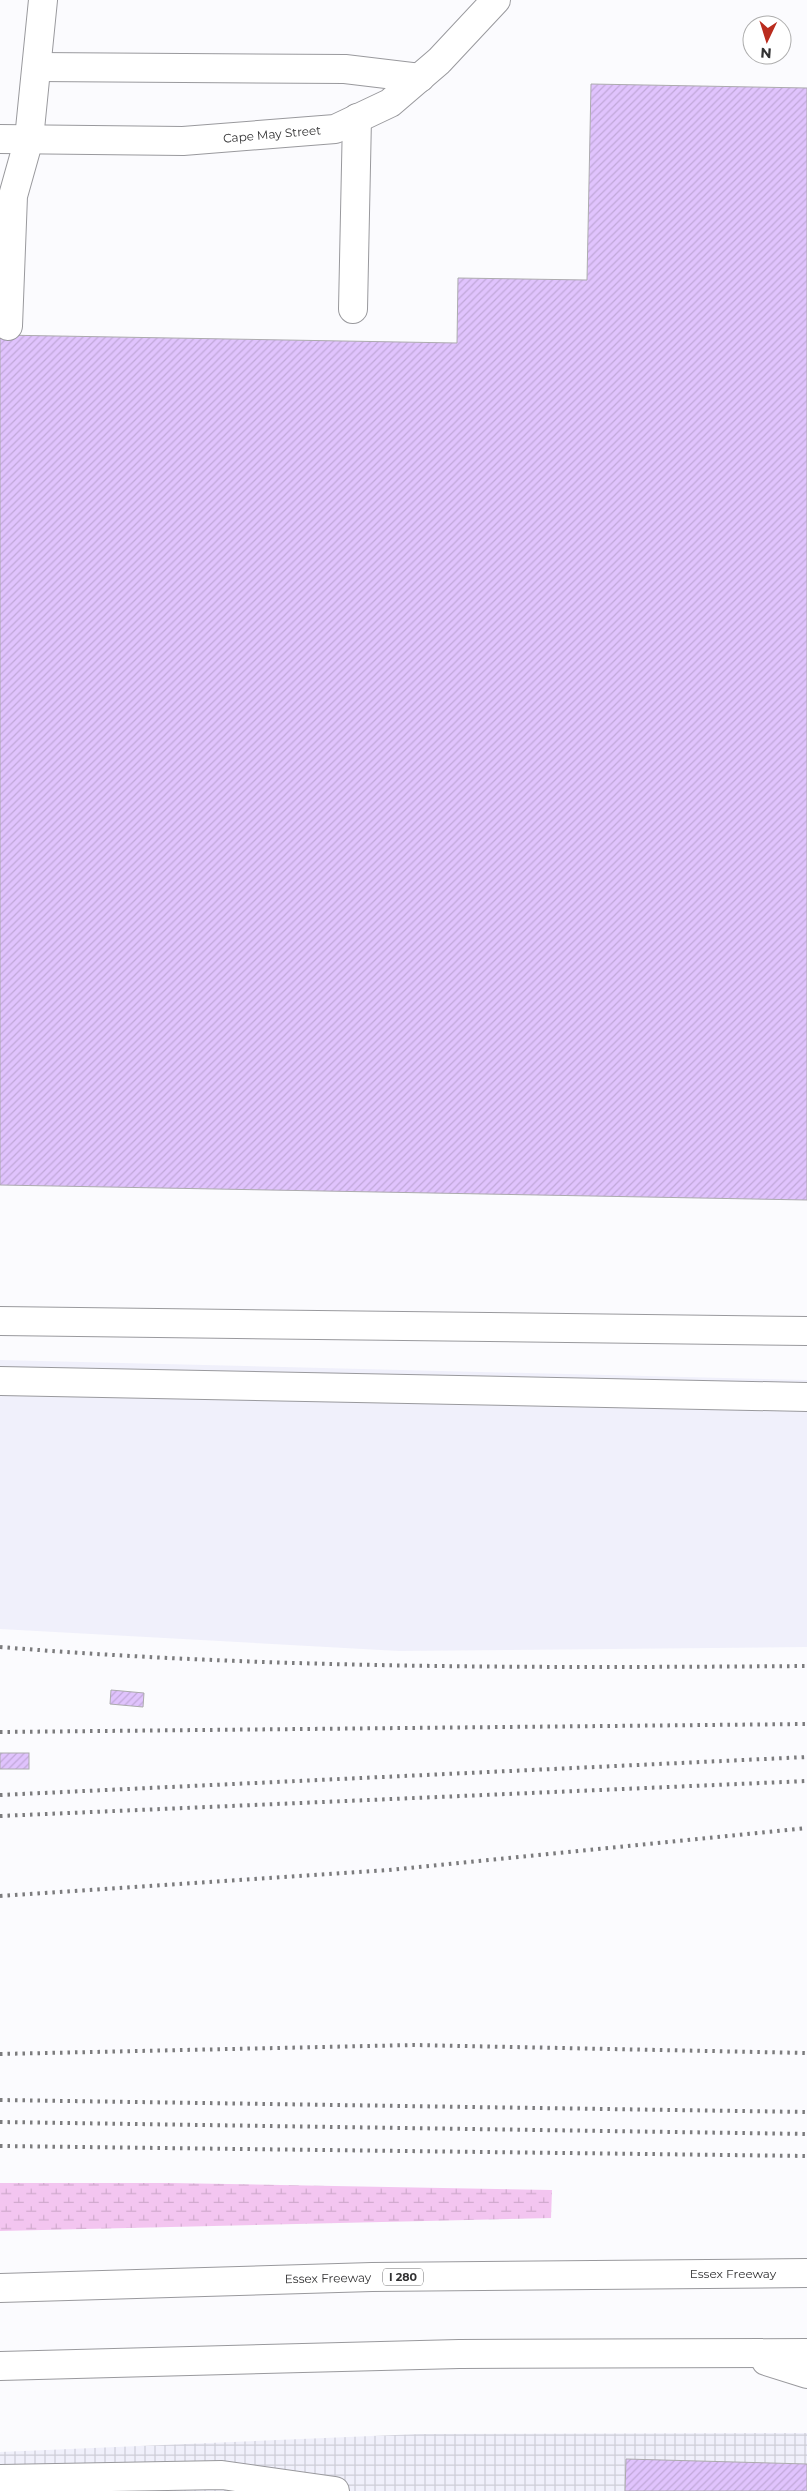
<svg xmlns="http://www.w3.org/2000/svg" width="807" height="2491" font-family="Montserrat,sans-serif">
<defs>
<pattern id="industrial-grid" width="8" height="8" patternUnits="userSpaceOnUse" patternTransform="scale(1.25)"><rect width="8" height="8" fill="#f0f0fb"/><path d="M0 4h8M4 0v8" fill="none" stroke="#ceced8"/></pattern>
<pattern id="wetland-marsh" width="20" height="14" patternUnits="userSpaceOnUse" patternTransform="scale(1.25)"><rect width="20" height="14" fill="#f3c5f0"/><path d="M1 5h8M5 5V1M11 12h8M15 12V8" fill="none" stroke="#d1aace"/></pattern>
<pattern id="building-hatch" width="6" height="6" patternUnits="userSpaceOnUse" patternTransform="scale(1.25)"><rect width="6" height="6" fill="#e0c3fd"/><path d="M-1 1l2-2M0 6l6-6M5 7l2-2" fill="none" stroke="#c1a8d9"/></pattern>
</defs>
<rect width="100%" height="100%" fill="#fbfbfe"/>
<path fill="#f0f0fb" d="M0 1360 807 1380V1647L399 1651 0 1629Z"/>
<path fill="url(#industrial-grid)" d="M807 2433V2491H0V2452L419 2434Z"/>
<path fill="url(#wetland-marsh)" d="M0 2183H171L552 2190 551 2218 0 2231Z"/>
<g fill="url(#building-hatch)" stroke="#acabae">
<path d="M591 84 807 88V1200L0 1185V335L457 343 458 278 587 280Z"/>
<path d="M111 1690 144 1693 143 1707 110 1704Z"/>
<rect x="0" y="1753" width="29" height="16"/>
<path d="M626 2459 807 2464V2491H625Z"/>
</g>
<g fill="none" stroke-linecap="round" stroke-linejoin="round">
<g stroke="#99999d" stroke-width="30">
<g id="minor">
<path d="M37 67 345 69 420 78"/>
<path d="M0 139 183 141 335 129 390 103 439 61 496 0"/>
<path d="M353 309 357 118"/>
<path d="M8 326 13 196 29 139 43 0"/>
<path d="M0 1321 807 1331"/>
<path d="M0 1381 807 1397"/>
<path d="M0 2479 222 2475 335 2491"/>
</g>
</g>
<g stroke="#99999d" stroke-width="30">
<g id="highway">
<path d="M0 2288 372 2277 807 2273"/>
<path d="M766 2361 807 2374"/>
<path d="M0 2366 459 2354 807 2353"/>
</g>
</g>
<use href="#minor" stroke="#fff" stroke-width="28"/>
<use href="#highway" stroke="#fff" stroke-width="28"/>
<g stroke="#7b7b7d" stroke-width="4" stroke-dasharray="2.5 5" stroke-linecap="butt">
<path d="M0 1647C269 1669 538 1668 807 1666"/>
<path d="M0 1732 807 1724"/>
<path d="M0 1795 807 1757"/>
<path d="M0 1816 807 1781"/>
<path d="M0 1896 389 1870 807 1828"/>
<path d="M0 2054 414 2045 807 2053"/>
<path d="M0 2100 807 2112"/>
<path d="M0 2122 807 2134"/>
<path d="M0 2146 807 2156"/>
</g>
</g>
<g text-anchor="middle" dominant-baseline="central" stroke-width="4" stroke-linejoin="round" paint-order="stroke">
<rect fill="#fff" stroke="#6f6f70" stroke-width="1" x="383" y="2268.5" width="40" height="17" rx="4"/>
<g font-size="11" font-weight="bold" fill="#313132">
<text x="403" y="2277">I 280</text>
</g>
<g font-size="12" fill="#313132" stroke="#fff">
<text transform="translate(272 134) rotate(-5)">Cape May Street</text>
<text x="733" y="2273">Essex Freeway</text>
<text transform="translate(328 2278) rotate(-1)">Essex Freeway</text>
</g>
</g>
<g transform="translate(767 40) rotate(184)"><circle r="24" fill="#ffffff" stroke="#adadad"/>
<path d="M0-4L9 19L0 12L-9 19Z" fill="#ba2c1e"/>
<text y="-8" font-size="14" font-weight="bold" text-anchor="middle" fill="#313132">N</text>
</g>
</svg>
